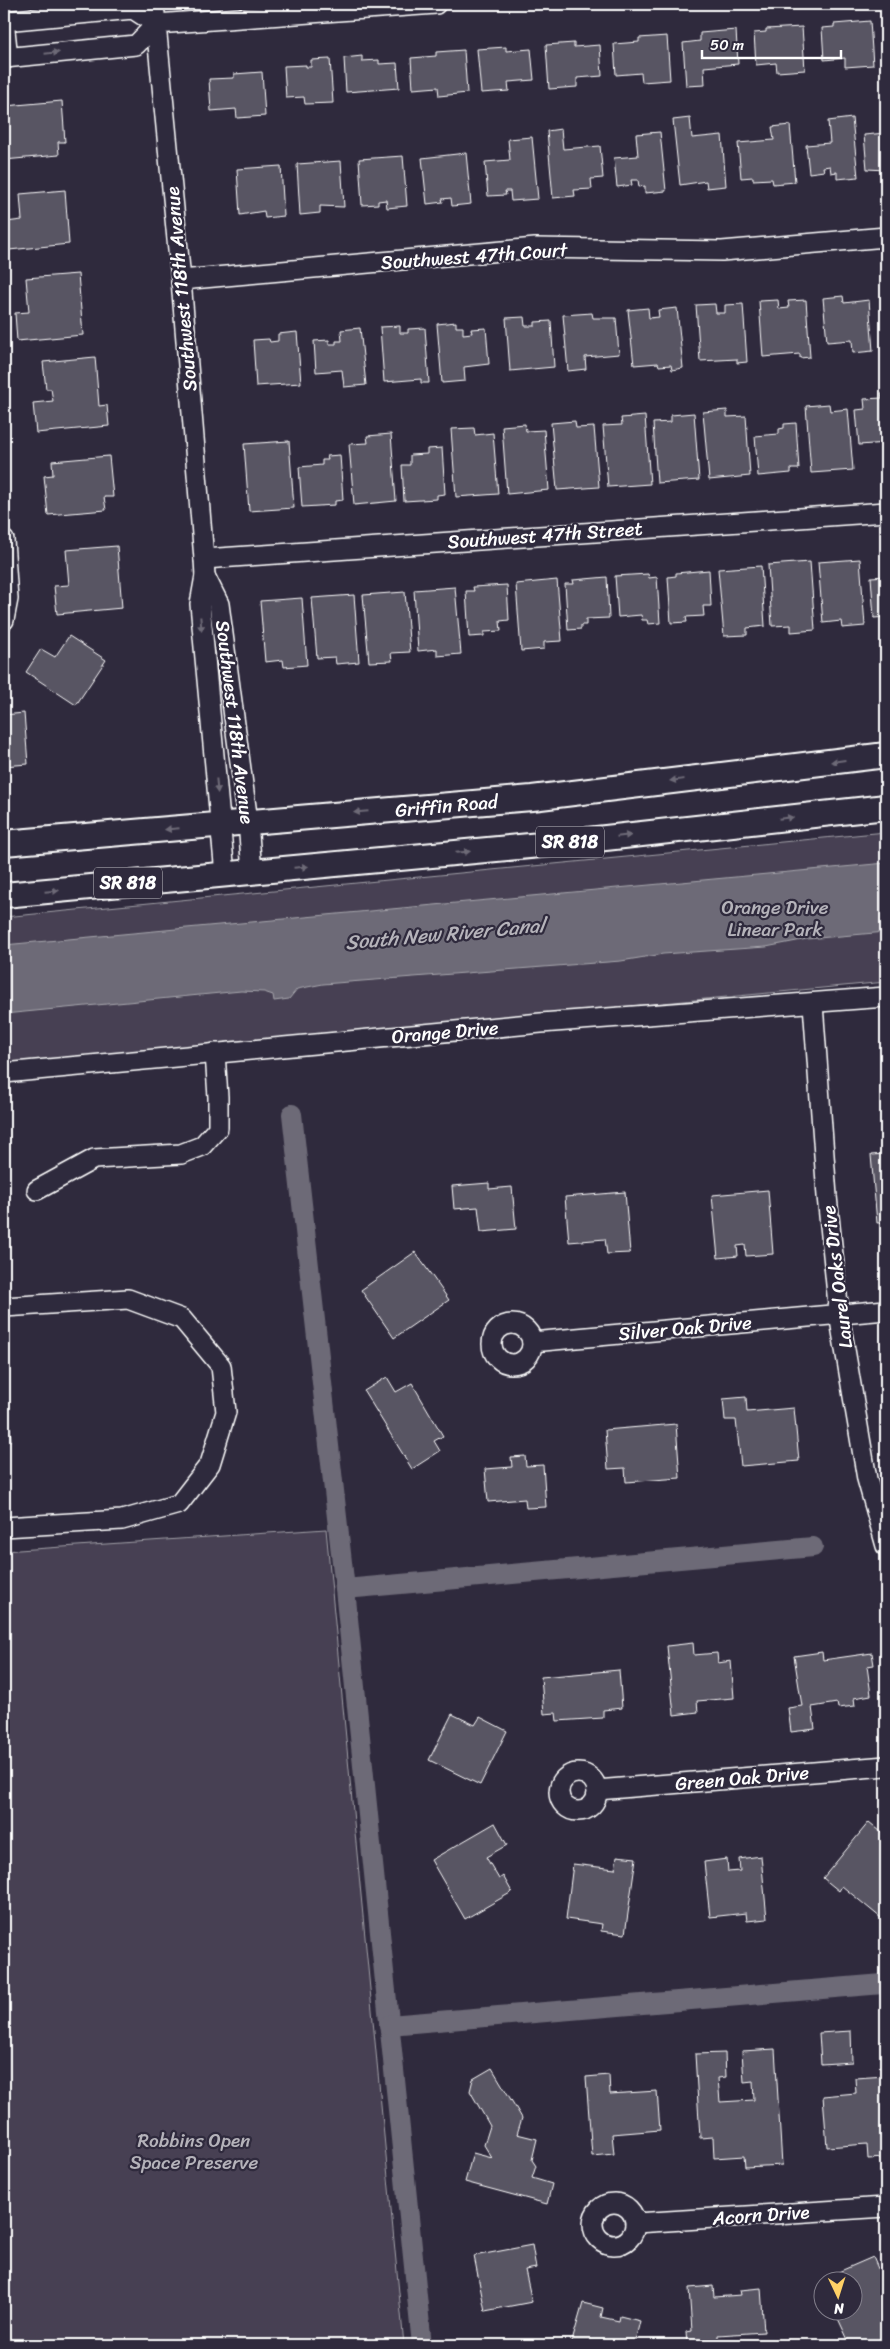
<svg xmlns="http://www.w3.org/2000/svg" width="890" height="2349" font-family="Sriracha,sans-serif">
<rect width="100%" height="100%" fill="#2f2a3d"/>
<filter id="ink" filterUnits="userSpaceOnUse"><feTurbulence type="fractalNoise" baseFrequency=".02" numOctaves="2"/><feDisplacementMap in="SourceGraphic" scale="10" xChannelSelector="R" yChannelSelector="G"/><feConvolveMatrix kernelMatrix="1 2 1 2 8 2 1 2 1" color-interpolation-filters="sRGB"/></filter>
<g filter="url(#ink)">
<g fill="#464152" stroke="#a2a0a8">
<path d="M886 832V982L4 1065V917Z"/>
<path d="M326 1529 404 2345H4V1551Z"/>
</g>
<path fill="#6d6a77" stroke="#a7a6ad" d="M886 863V932L807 939 766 947 663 954 621 961 323 984 297 989 289 999 274 1001 273 995 264 992 241 991 4 1014V945Z"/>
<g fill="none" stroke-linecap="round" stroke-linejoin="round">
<g stroke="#6d6a77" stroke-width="20">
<path d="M292 1114 345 1589 813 1547"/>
<path d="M345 1589 422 2345"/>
<path d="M389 2025 883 1984"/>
</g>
</g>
<g fill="#595564" stroke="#fff">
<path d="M870 21 873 65 845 67V58L824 60 822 28 834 27V24Z"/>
<path d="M883 25H886V56Z"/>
<path d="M802 27 805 70 777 72 776 63 756 65 754 33 766 32V29Z"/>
<path d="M736 30 738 64 704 67 705 85 686 86 683 43 700 41V33Z"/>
<path d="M667 36 670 80 642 82 641 73 616 75 614 44 639 42V38Z"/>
<path d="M574 43V47L600 45 602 76 577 78V87L549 89 546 45Z"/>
<path d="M506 47V51L531 49 534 80 508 82 509 91 481 93 477 49Z"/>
<path d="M464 50 467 93 439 96 438 87 413 89 411 58 436 56V52Z"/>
<path d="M362 56V61L379 60V64L397 63 399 88 346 92 344 58Z"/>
<path d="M330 59 333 103 305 104 304 97 286 98 284 66 306 65V67H311V60Z"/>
<path d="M262 72 265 116 237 118 236 109 211 111 209 79 234 78V74Z"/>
<path d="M62 101 65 142H58L59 155 4 160 5 106Z"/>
<path d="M690 118 692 138 722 135 726 186 707 188 706 181 680 185 673 120Z"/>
<path d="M852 118 858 177 837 179V172L831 173 830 166 823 167 824 171 809 173 806 145 830 143 828 121Z"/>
<path d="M790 125 795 182 773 184 772 179 753 180V177L741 178 738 143 774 140 772 127Z"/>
<path d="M561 129 563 149 600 146 603 178 591 179 592 189 574 190 575 196 553 198 547 131Z"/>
<path d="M660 132 666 191 645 193V186L639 187 638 180H631L632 185 617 187 614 158 638 156 636 134Z"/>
<path d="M886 133V170L867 169 864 135Z"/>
<path d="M532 137 538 199 511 201 510 191H505L506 195 488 196 485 162 510 160 508 139Z"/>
<path d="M466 153 471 204 452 206 451 198 442 199 443 202 427 204 422 158Z"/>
<path d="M403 156 407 206 387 208 386 200 378 201V204L362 205 359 159Z"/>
<path d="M341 161 344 207 320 206V213L300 215 297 164Z"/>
<path d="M281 166 284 216 265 218 264 211 240 215 237 169Z"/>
<path d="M65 190 69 244 9 250 6 222 22 220 20 194Z"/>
<path d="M78 274 83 335 17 341 15 313 29 312 26 278Z"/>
<path d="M884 293H886V319Z"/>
<path d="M843 296 844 303 869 300 873 351 853 353 852 340 827 342 823 298Z"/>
<path d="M778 300 779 309 789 308 788 301 806 300 810 357 800 358V354L763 357 759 301Z"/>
<path d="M715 304 716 313H725V305L743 304 747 362 737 363V359L700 361 696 305Z"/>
<path d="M648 308 649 318 659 317 658 310 677 308 683 368 672 370 671 365 659 366 658 363 634 365 628 310Z"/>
<path d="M592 313 593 318H616L619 354 585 357 586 369 568 371 563 315Z"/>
<path d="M524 317 525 326H535V322L551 321 554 367 510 371 506 318Z"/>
<path d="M456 322V327H463V334L472 333 471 329 486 328 489 364 464 367 465 381 442 383 437 324Z"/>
<path d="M400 326V333H408V329L425 328 429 383H421V379L384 382 380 327Z"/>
<path d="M360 328 366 385 344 387 342 370 316 372 314 341 329 340V344H336V341H342L341 330Z"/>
<path d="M297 332 301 383 256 386 253 340 269 339 270 342 278 341V334Z"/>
<path d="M95 357 99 406 107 405 109 426 36 433 33 403 53 401 51 389H46L43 362Z"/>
<path d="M881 393H886V443L859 445 856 410 865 409 864 399 882 398Z"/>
<path d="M829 404 830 411 848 409 853 470 811 473 806 406Z"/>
<path d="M727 410V417L746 416 750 476 709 480 703 412Z"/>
<path d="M694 413 699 480 657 483 653 423 671 422V415Z"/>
<path d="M645 416 650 484 608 487 603 426 622 425 621 418Z"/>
<path d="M575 421 576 428 594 427 599 487 557 490 551 423Z"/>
<path d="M796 423 799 469H791V473L758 476 755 436 779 434V429L784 428V424Z"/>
<path d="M525 424 526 431 544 430 549 490 507 494 502 426Z"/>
<path d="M474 428 475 435 493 433 498 494 456 497 451 429Z"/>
<path d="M391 434 396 501 354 505 349 444 368 443 367 436Z"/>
<path d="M289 441 294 508 249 511 244 444Z"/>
<path d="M442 448 445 494 437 495V499L404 501 402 465H410V455L427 454V449Z"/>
<path d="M340 455 343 500 335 501V505L302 507 299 467 322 465V460H328L327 456Z"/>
<path d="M109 456 113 497H104L106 510 48 515 44 476 53 475 52 461Z"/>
<path d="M117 546 122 608 57 614 54 586 69 585 66 550Z"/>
<path d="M860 559 865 626 842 628 841 621 823 623 818 562Z"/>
<path d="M810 562 815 630 791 632V625L772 626 768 565Z"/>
<path d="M761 566 765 626 747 628V635L724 636 718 569Z"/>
<path d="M709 570 711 606H703L704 616 686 617 687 622 671 623 668 577 676 576V573Z"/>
<path d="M648 574 649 578 657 577 660 623 648 624 647 620H642L641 615 618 617 615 576Z"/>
<path d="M886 576V617L874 618 871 577Z"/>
<path d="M607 577 609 618 586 619V625H581V629L568 630 565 584H574L573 580Z"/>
<path d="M557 580 562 641 544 642V649L521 651 516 584Z"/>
<path d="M507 585 509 620 500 621 501 631 484 632V636L469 637 466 591H474L473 587Z"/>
<path d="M455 587 461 654 437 656V649L418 651 414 590Z"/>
<path d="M405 592 410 652 391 653 392 661 369 662 363 595Z"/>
<path d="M354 595 359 662 336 664 335 657 317 658 312 598Z"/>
<path d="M302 598 307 665 284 667 283 660 265 662 260 601Z"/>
<path d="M69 636 106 660 76 705 26 672 41 649 55 657Z"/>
<path d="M24 713 28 764 4 766V715Z"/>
<path d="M886 1154V1222L877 1223 871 1155Z"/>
<path d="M489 1183V1189L512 1187 516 1229 481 1232 478 1207 454 1209 452 1186Z"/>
<path d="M768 1190 773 1254 746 1256 745 1245 737 1246 738 1256 718 1258 712 1195Z"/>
<path d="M625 1192 630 1253 607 1254 605 1239 569 1242 565 1197Z"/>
<path d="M415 1252 449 1300 394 1338 361 1290Z"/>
<path d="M387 1377 396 1392 412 1383 443 1436 434 1441 440 1451 412 1469 364 1391Z"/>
<path d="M746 1397 747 1412 794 1408 799 1461 741 1466 736 1420H725L723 1399Z"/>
<path d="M676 1424 680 1478 626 1482 625 1468 608 1469 605 1430Z"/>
<path d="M10 1425 11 1440H4V1426Z"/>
<path d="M525 1456 526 1466 543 1465 546 1507 526 1508 525 1499 488 1502 485 1469 512 1467 511 1457Z"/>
<path d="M693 1643 694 1655 717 1653 718 1663 731 1661 734 1698 697 1701 698 1712 674 1715 667 1646Z"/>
<path d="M822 1652 823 1660 872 1653 874 1665 867 1666 871 1695 854 1698 855 1706 838 1708 837 1703 812 1707 815 1729 791 1732 788 1708 802 1706 794 1656Z"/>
<path d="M619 1670 622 1708 603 1710V1718L557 1721 556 1713 544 1714 541 1677Z"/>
<path d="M452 1714 475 1725 480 1717 507 1731 480 1785 429 1760Z"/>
<path d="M869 1822 886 1836V1911L881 1918 842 1886 839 1891 823 1878Z"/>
<path d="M495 1823 507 1845 486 1857 499 1879 503 1876 512 1892 465 1919 431 1860Z"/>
<path d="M617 1856 636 1858 625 1934 601 1931 602 1924 566 1919 573 1864 615 1869Z"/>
<path d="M761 1856 767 1919 747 1921 746 1913 710 1917 704 1862 727 1859 728 1872 740 1871 739 1859Z"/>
<path d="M851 2031 852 2062 821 2064 819 2033Z"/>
<path d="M775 2049 782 2165 745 2167 744 2156 714 2158 713 2137 700 2138 695 2054 725 2053 726 2077 718 2078 720 2102 754 2100 753 2081 744 2082 742 2051Z"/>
<path d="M492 2068 522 2118 517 2134 537 2139 532 2160 536 2166 532 2178 552 2184 547 2204 465 2182 473 2153 492 2158 484 2145 490 2126 470 2091 473 2079Z"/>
<path d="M609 2075 610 2094 657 2091 660 2130 612 2134 614 2154 592 2156 586 2077Z"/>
<path d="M886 2076V2158L868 2159 867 2144 827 2147 823 2096 856 2093 855 2078Z"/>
<path d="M532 2245 536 2268 525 2270 532 2302 485 2311 474 2256Z"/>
<path d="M873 2257 886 2287V2330L881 2332 886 2345H842L849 2342 835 2312H852V2282H832L829 2276Z"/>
<path d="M713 2286 714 2297 741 2295 740 2290 761 2288 764 2332 718 2335V2345H687L686 2332 692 2331 689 2288Z"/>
<path d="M583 2303 603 2308 601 2317 619 2321 620 2316 640 2321 634 2345H571Z"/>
</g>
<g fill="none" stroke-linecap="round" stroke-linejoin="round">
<g stroke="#fff" stroke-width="22">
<g id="minor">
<path d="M154 4 181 280 204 559 205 576 200 604 225 874"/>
<path d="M4 21 133 9 156 24 436 4"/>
<path d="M4 21 8 58"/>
<path d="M4 58 136 45 156 24"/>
<path d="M181 280 535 248 722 251 886 237"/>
<path d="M4 540 8 599 4 620"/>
<path d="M204 559 886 512"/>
<path d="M205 576 219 604 248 822 252 872"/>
<path d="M813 1004 827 1196 839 1314 867 1479 886 1546"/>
<path d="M4 1073 541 1023 886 997"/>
<path d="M37 1190 94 1159 181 1154 202 1146 218 1128V1097L215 1053"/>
<path d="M4 1307 128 1299 182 1319 221 1366 226 1412 210 1464 179 1504 122 1520 4 1527"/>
<circle cx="512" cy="1344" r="20"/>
<path d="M532 1342 886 1310"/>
<circle cx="578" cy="1792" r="19"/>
<path d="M597 1790 886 1766"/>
<circle cx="614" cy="2224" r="21"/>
<path d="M636 2223 886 2207"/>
</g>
</g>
<g stroke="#fff" stroke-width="28">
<g id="major">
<path id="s1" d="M4 843 532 798 886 755"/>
<path d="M4 895 551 844 886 807"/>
</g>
</g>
<use href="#minor" stroke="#2f2a3d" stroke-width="19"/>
<use href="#major" stroke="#2f2a3d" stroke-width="24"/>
</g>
<defs><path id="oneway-solid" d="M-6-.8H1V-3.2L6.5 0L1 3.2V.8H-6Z" transform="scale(1.25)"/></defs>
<g fill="#6d6a77">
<use href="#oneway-solid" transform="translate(52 53) rotate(-6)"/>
<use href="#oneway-solid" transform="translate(201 624) rotate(85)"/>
<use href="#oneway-solid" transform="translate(838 761) rotate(173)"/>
<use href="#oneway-solid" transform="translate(677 780) rotate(173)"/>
<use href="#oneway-solid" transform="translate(217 786) rotate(85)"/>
<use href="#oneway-solid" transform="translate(361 812) rotate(175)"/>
<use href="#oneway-solid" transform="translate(786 818) rotate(-6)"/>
<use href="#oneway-solid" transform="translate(172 829) rotate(175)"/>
<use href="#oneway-solid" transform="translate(624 836) rotate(-6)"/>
<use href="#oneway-solid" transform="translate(463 852) rotate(-5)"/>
<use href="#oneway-solid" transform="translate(301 867) rotate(-5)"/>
<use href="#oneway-solid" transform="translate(52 891) rotate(-5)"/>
</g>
</g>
<g text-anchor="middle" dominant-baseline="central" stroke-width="4.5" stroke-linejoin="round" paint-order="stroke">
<g fill="#2f2a3d" stroke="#c1bfc5" stroke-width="1">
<rect x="536" y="826.5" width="68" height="31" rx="4"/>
<rect x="94" y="867.5" width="68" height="31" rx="4"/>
</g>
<g font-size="18" font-weight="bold" fill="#fff">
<text x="570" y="842">SR 818</text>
<text x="128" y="883">SR 818</text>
</g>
<g font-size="19" fill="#fff" stroke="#2f2a3d">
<text transform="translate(474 256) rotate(-4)">Southwest 47th Court</text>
<text transform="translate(181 289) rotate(-95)">Southwest 118th Avenue</text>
<text transform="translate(545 535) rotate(-4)">Southwest 47th Street</text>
<text transform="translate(235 722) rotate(83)">Southwest 118th Avenue</text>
<text stroke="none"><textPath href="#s1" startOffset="444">Griffin Road</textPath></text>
<text transform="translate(445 1032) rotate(-5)">Orange Drive</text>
<text transform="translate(837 1277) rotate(-97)">Laurel Oaks Drive</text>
<text transform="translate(685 1328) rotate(-5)">Silver Oak Drive</text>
<text transform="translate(742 1778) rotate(-5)">Green Oak Drive</text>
<text transform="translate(761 2215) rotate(-4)">Acorn Drive</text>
</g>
<g font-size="19" fill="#b5b3ba" stroke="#2f2a3d">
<text x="775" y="907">Orange Drive<tspan x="775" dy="22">Linear Park</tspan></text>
<text x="194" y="2140">Robbins Open<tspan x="194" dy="22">Space Preserve</tspan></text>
</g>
<g font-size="20" font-style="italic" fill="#b6b4bb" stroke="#2f2a3d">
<text transform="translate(445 934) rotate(-5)">South New River Canal</text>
</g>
</g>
<rect width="890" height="2349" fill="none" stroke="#2f2a3d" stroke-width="20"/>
<rect x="10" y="10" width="870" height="2329" fill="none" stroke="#fff" stroke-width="2" filter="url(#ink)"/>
<g transform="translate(838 2296) rotate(176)"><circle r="24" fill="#2f2a3d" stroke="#827f8b"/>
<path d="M0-4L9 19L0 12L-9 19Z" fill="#ffd166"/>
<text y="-8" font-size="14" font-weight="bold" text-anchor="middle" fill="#ffffff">N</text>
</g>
<path d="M702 50v8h139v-8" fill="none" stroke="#ffffff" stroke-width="2.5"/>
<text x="710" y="50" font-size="15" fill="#ffffff" stroke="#2f2a3d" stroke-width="4" paint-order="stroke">50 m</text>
</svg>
